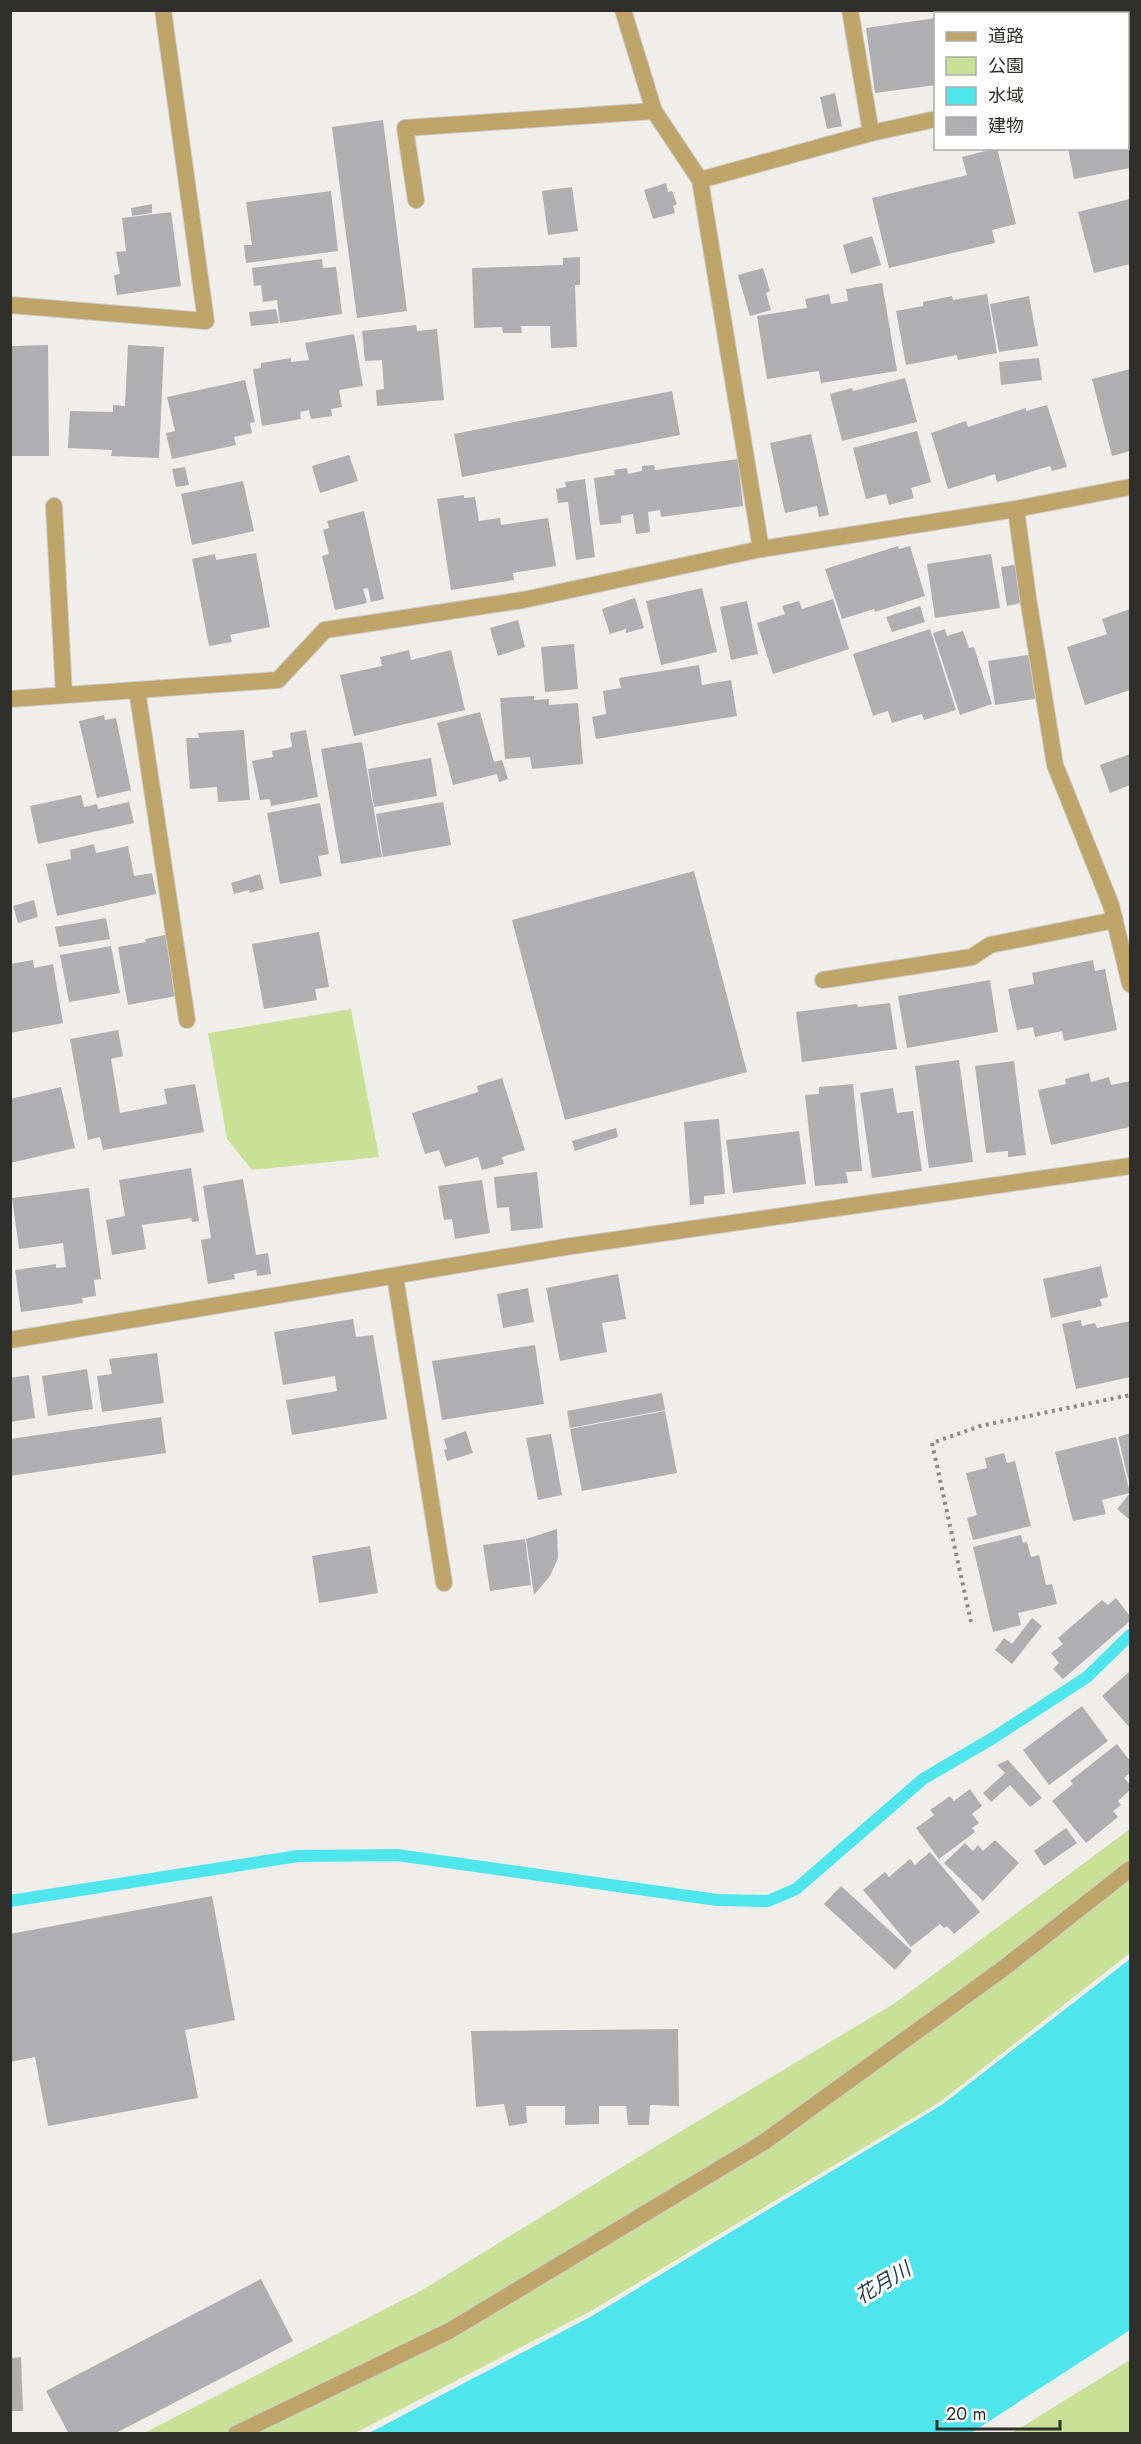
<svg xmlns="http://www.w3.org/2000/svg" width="1141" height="2444" font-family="Jost,'Noto Sans JP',sans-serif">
<rect width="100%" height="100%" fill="#f0eeeb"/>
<g fill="#c8e197">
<path d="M351 1009 379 1157 252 1170 227 1139 208 1033Z"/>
<path d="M1130 1829V1953L940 2102 591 2311 355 2433 142 2434 424 2289 663 2142 895 2003Z"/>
<path d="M1130 2360V2431L1127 2433H1012Z"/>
</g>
<path fill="#4ee6ec" d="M1130 1959V2330L971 2433H369L592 2316 943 2104Z"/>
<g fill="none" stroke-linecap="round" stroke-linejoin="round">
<path stroke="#4ee6ec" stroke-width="12" d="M10 1901 298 1856 397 1855 717 1900 768 1901 796 1889 923 1779 993 1738 1087 1677 1130 1635"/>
</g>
<g fill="#afaeb1">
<path d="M936 18V85L875 93 866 28Z"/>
<path d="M835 93 842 126 827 129 820 97Z"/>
<path d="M1130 107V168L1074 179 1068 148H1128V108Z"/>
<path d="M383 120 407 311 357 318 332 127Z"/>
<path d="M997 148 1016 224 992 230 995 243 889 268 872 198 967 175 962 157Z"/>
<path d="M666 183 668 192 672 191 677 204 673 206 675 213 653 219 644 190Z"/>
<path d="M572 187 578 231 548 235 542 191Z"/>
<path d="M331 191 338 251 246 263 244 245H252L246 202Z"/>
<path d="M1130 199V264L1094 273 1078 212Z"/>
<path d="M152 204V213L132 216 131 208Z"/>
<path d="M171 212 181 286 117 295 114 275 120 274 116 252 126 251 122 218Z"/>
<path d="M872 236 881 265 851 274 843 245Z"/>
<path d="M580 257V285H575L577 347 551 348 550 326H521L522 333H503L502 327 474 328 472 268 563 265V258Z"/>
<path d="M322 259 323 268 336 267 342 314 280 323 277 300 263 302 261 285 254 286 252 268Z"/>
<path d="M763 268 770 291 766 293 771 310 750 316 738 275Z"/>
<path d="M882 283 897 371 821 383 819 371 767 379 757 316 807 308 805 299 829 294 831 304 848 301 846 289Z"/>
<path d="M987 294 997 353 958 360 957 355 906 365 896 311 923 306V302L952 296 953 300Z"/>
<path d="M1029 296 1038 346 999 352 990 304Z"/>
<path d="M276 309 279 323 251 326 249 312Z"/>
<path d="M416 325 417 331 437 329 444 400 377 406 376 390 384 389 382 360 365 361 362 331Z"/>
<path d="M354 334 363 386 339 390 342 407 331 409 332 416 311 419 309 410 300 412 301 419 262 426 253 369 261 368V363L291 358V362L309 360 305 343Z"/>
<path d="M48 345 49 456H10V346Z"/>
<path d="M128 345 164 347 159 458 111 456 112 450 68 448 70 411 113 412V405L125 406Z"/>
<path d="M1039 358 1042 380 1001 385 999 362Z"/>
<path d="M1130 369V451L1112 456 1092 379Z"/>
<path d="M905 378 917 422 842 441 830 394 852 388 853 391Z"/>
<path d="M245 380 255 422 250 423 252 433 234 437 236 445 172 459 166 433 175 431 167 397Z"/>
<path d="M672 391 680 435 462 477 454 434Z"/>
<path d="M1047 405 1067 467 1052 471 1050 466 997 482 995 474 948 489 931 433 966 421 968 427 1026 408V411Z"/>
<path d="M917 431 931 482 911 488 914 498 889 505 886 494 866 499 853 448Z"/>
<path d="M811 434 829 515 819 517 817 506 785 513 770 443Z"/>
<path d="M349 455 358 481 320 493 312 466Z"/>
<path d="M738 459 743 506 661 517 660 510 648 512 650 532 636 534 633 514 621 516V523L600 525 594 478 615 475 614 470 627 468 628 474 642 471V466L654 465 655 470Z"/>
<path d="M185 467 189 485 176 487 172 469Z"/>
<path d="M585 479 595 557 576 560 568 502 558 503 556 489 566 487 565 482Z"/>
<path d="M243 481 254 531 192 545 181 494Z"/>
<path d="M464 495V498L475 497 479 521 500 518 501 525 548 518 556 566 513 573 514 580 451 590 437 499Z"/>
<path d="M364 511 384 599 371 602 368 588 363 589 367 603 335 610 322 556 329 554 323 530 329 528 327 521Z"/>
<path d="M898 546 899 549 910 546 925 596 875 612 874 609 842 619 825 569Z"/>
<path d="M256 553 270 627 230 635 232 642 209 646 192 559 215 554 216 560Z"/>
<path d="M991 554 1000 608 935 618 927 564Z"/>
<path d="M1020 564 1026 602 1007 606 1001 567Z"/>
<path d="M702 588 717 652 661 665 646 601Z"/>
<path d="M635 598 644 628 626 633V629L610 634 602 609Z"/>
<path d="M833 599 849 649 773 674 757 623 785 614 782 606 799 601 802 609Z"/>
<path d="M747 601 758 654 731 660 720 607Z"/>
<path d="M920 606 925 622 892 632 886 617Z"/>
<path d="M1130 609V690L1085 705 1067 647 1107 634 1102 619Z"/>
<path d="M518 620 525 647 498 656 490 628Z"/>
<path d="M930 629 956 710 924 720 922 714 892 723 888 711 873 716 853 654Z"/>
<path d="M945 629 947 636 963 631 969 648 974 647 992 704 960 715 933 633Z"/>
<path d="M574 644 578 689 545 692 541 647Z"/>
<path d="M409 650 411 660 451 650 465 710 354 736 340 675 382 666 380 657Z"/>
<path d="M1034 654 1040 698 995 705 988 661Z"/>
<path d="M699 665 702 685 731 680 737 716 596 739 592 717 606 714 603 691 621 688 619 678Z"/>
<path d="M534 696V700L549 699V705L578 703 583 764 532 769 530 757 505 759 500 698Z"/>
<path d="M480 712 494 762 502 760 508 779 499 782 497 774 453 785 437 723Z"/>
<path d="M104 715 105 720 116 718 131 790 97 798 79 721Z"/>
<path d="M244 730 250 800 218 802 217 787 190 789 186 738H199L198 733Z"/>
<path d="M306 730 318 797 271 806 270 799 260 800 252 761 273 757 272 751 292 747 290 733Z"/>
<path d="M362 742 382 857 341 864 321 749Z"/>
<path d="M1130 754V785L1110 793 1100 765Z"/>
<path d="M431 758 437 796 374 807 368 769Z"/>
<path d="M81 795 84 807 97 804 98 809 129 802 134 823 38 844 30 806Z"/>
<path d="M443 802 451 845 383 857 376 814Z"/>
<path d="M320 803 329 854 318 856 322 876 280 884 267 813Z"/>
<path d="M94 844 96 853 128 846 134 876 152 873 156 894 57 916 46 864 71 859 70 850Z"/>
<path d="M694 871 747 1072 565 1120 512 920Z"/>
<path d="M260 874 264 889 250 893 249 890 234 894 231 883Z"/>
<path d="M34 900 38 917 18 923 13 906Z"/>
<path d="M106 918 110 939 59 947 55 927Z"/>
<path d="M319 932 329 987 315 989 317 1000 264 1009 252 944Z"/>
<path d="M170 934 181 995 128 1005 118 947 146 942 145 939Z"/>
<path d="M111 946 120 993 69 1002 60 955Z"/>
<path d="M33 960 34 968 53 964 63 1023 10 1033V964Z"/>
<path d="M1093 960 1095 971 1105 969 1117 1030 1064 1041 1062 1031 1035 1037 1033 1027 1017 1030 1008 989 1034 984 1032 973Z"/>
<path d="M990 980 998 1032 907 1048 898 996Z"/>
<path d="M890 1003 897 1049 802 1062 796 1012 857 1004 858 1007Z"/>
<path d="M118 1030 123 1056 111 1059 120 1113 167 1104 164 1089 195 1084 204 1132 103 1150 100 1137 88 1140 70 1039Z"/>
<path d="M959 1060 973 1162 929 1168 915 1066Z"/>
<path d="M1014 1061 1026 1155 1008 1157V1151L986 1153 975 1066Z"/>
<path d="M1089 1073 1091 1082 1109 1077 1111 1085 1130 1081V1127L1051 1145 1038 1090 1066 1084 1065 1079Z"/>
<path d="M502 1078 525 1150 502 1157 504 1164 482 1170 478 1157 445 1167 439 1150 425 1154 412 1113 478 1092 477 1086Z"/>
<path d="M853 1084 862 1171 846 1172 848 1183 815 1186 805 1095 819 1094V1087Z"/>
<path d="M61 1087 75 1148 10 1163V1099Z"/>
<path d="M893 1088 897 1113 913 1111 922 1171 872 1178 860 1093Z"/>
<path d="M719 1119 725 1194 704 1196V1204L690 1205 684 1122Z"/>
<path d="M616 1128 618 1137 575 1151 572 1141Z"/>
<path d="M799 1131 806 1184 733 1193 726 1140Z"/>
<path d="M191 1168 199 1221 192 1222 191 1218 142 1225 146 1249 112 1255 106 1220 125 1216 119 1180Z"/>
<path d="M537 1172 543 1228 511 1231 509 1207 497 1208 494 1177Z"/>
<path d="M243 1179 256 1255 268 1253 271 1274 257 1276 256 1270 234 1274 235 1279 208 1284 201 1240 211 1238 203 1186Z"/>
<path d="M482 1180 490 1233 455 1239 452 1219 444 1220 438 1186Z"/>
<path d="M89 1188 101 1279 94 1280 96 1296 82 1298 83 1303 21 1312 15 1270 56 1264V1268L66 1267 63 1243 19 1249 12 1198Z"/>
<path d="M1101 1266 1108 1297 1100 1299 1102 1306 1051 1318 1043 1279Z"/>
<path d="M618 1274 626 1319 602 1323 607 1352 560 1361 546 1288Z"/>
<path d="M528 1288 534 1322 503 1328 497 1294Z"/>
<path d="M353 1319 356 1337 373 1335 387 1419 292 1435 286 1400 337 1391 335 1376 283 1385 274 1332Z"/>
<path d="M1081 1320 1082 1326 1095 1323 1097 1328 1130 1321V1377L1076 1389 1062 1324Z"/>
<path d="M535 1345 544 1404 442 1420 432 1361Z"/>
<path d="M157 1353 164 1403 102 1412 97 1376 112 1374 109 1359Z"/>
<path d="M87 1369 93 1409 48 1416 42 1376Z"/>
<path d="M29 1375 35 1418 10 1422V1378Z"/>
<path d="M662 1393 665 1410 570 1428 567 1411Z"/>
<path d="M665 1411 677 1473 582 1491 570 1429Z"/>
<path d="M161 1417 166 1453 10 1476V1439Z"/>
<path d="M466 1431 473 1453 447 1461 444 1450 447 1449 444 1439Z"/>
<path d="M1130 1433V1486L1118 1437Z"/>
<path d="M551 1434 562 1495 538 1500 526 1438Z"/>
<path d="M1116 1437 1130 1493 1102 1500 1106 1514 1073 1521 1055 1452Z"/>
<path d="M1004 1453 1007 1463 1015 1461 1031 1526 973 1540 967 1518 977 1515 966 1473 987 1468 985 1458Z"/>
<path d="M1130 1493V1520L1117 1509Z"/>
<path d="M557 1529 558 1558 550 1576 534 1595 526 1539Z"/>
<path d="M1021 1535 1023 1543 1027 1542 1031 1557 1039 1555 1046 1585 1052 1584 1057 1604 1018 1613 1021 1625 993 1632 973 1547Z"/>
<path d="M525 1539 531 1585 490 1591 483 1545Z"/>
<path d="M370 1546 378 1593 319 1603 312 1556Z"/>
<path d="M1116 1598 1130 1616V1621L1063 1679 1053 1669 1059 1663 1051 1653 1063 1644 1058 1638 1102 1600 1108 1605Z"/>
<path d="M1032 1618 1042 1626 1012 1664 995 1650 1004 1638 1012 1644Z"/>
<path d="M1130 1671V1728L1102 1696Z"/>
<path d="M1082 1706 1108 1741 1049 1785 1023 1750Z"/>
<path d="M1117 1744 1130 1761V1773L1124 1778 1130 1785V1790L1118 1801 1121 1805 1113 1811 1118 1817 1086 1843 1052 1801 1073 1784 1070 1781Z"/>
<path d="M1008 1760 1042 1798 1030 1807 1010 1785 991 1802 983 1793 1005 1773 997 1765Z"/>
<path d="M970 1789 982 1806 972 1814 979 1823 972 1828 975 1832 939 1859 916 1828 934 1815 930 1810 950 1796 954 1801Z"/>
<path d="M1066 1828 1077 1843 1044 1866 1034 1851Z"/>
<path d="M995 1840 1019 1863 983 1901 944 1863 965 1843 973 1851 978 1845 983 1851Z"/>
<path d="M930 1852 980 1912 954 1934 947 1926 944 1928 940 1924 911 1947 863 1890 885 1872 889 1877 910 1859 915 1865Z"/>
<path d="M841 1886 912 1951 895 1970 824 1904Z"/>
<path d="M212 1896 235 2020 185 2030 198 2098 48 2126 35 2057 10 2062V1934Z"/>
<path d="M678 2029 679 2106 650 2105 649 2125H628L626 2106H599V2124L565 2125V2106H526L527 2123 509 2126 504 2104 476 2107 471 2031Z"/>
<path d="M261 2279 293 2341 114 2434H69L46 2391Z"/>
<path d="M21 2357 23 2411H10V2358Z"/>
</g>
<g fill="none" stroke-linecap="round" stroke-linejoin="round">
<g stroke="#cdccc9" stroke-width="18">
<g id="service">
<path d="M1016 509 1130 487"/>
<path d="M137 690 187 1020"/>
</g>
</g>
<g stroke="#cdccc9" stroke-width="18">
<g id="minor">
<path d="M623 10 654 111 700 180 761 549"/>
<path d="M850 10 871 133"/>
<path d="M1118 10 1119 14"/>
<path d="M1128 62 1130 77"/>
<path d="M700 180 871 133 936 119"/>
<path d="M416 200 405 128 654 111"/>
<path d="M10 305 206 321 163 10"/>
<path d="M54 506 64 695"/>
<path d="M10 699 278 680 325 630 523 600 761 549 1016 509 1028 598 1055 765 1111 905 1130 984"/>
<path d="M823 980 972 957 990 945 1115 920"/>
<path d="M395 1276 444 1583"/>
<path d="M10 1340 565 1247 1130 1166"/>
<path d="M236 2434 449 2331 764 2142 1004 1968 1130 1869"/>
</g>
</g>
<path stroke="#8c8b88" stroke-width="4" stroke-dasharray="3 4.5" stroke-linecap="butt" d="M971 1622 932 1443 980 1426 1130 1395"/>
<use href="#service" stroke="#bea469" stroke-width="16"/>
<use href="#minor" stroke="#bea469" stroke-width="16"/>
</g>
<g text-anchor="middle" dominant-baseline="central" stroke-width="6" stroke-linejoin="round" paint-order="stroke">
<g font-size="20" font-style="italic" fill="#284142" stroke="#fff">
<text transform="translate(883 2283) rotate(-31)">花月川</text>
</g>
</g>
<rect width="1141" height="2444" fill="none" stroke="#2f2f2d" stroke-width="24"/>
<rect x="934" y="12" width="195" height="138" fill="#ffffff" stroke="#acacab" stroke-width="1.5"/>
<rect x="946" y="32" width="30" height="9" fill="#bea469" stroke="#acacab" stroke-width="1.5"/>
<text x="988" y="42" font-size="18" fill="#2f2f2d">道路</text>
<rect x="946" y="57" width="30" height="18" fill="#c8e197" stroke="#acacab" stroke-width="1.5"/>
<text x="988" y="72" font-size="18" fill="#2f2f2d">公園</text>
<rect x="946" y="87" width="30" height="18" fill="#4ee6ec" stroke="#acacab" stroke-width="1.5"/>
<text x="988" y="102" font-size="18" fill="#2f2f2d">水域</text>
<rect x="946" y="117" width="30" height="18" fill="#afaeb1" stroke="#acacab" stroke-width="1.5"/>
<text x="988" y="132" font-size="18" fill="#2f2f2d">建物</text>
<path d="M937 2420v9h123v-9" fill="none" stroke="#2f2f2d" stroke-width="3"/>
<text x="946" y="2420" font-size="18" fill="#2f2f2d" stroke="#ffffff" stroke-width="4.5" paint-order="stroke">20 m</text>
</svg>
